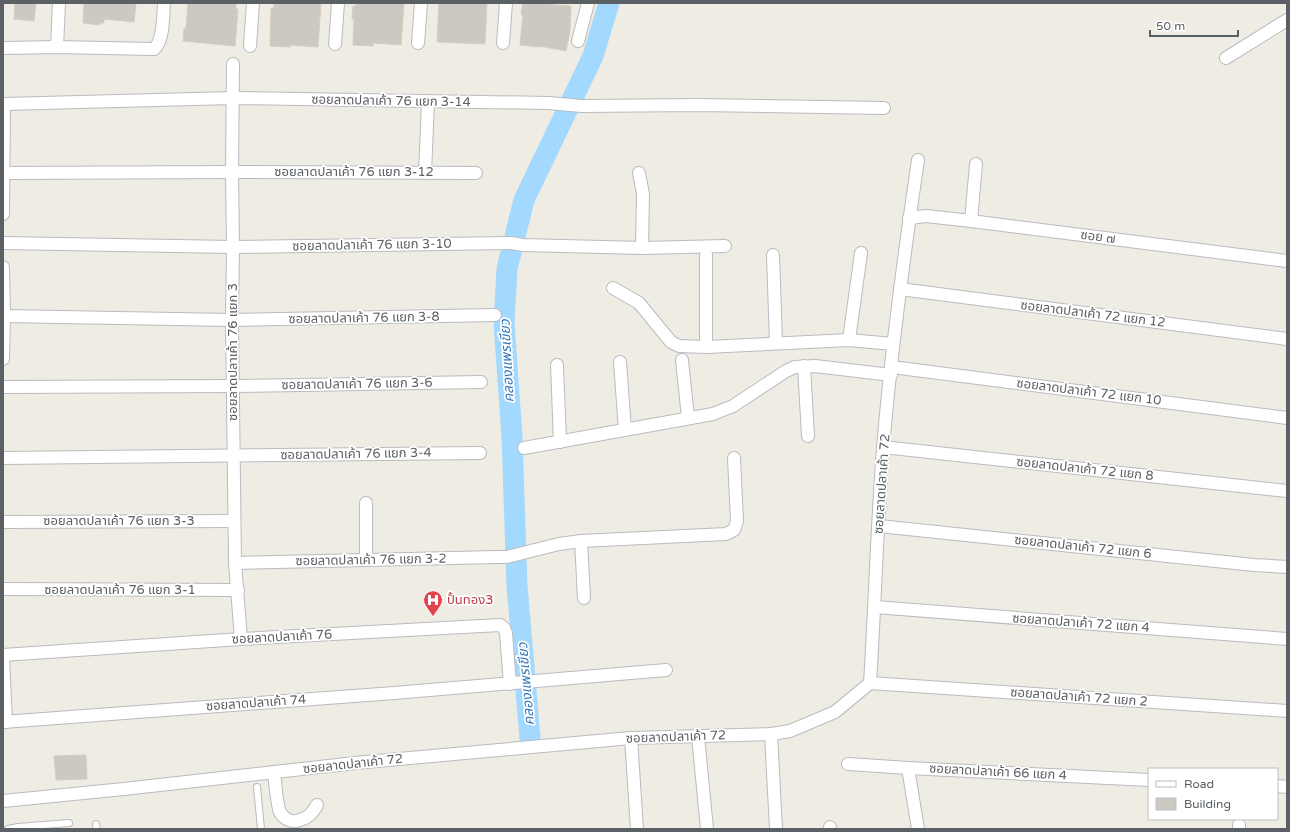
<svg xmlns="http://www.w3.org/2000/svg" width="1290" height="832" font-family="'Varela Round','Noto Sans Thai',sans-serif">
<rect width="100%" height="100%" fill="#efece3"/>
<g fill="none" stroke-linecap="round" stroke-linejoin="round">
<path stroke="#a3d9ff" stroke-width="21" d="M530 738 517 586 512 437 504 323 507 269 524 200 593 56 609 3"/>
</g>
<g fill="#ccc9c2" stroke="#d4cec0">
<path d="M15 3H36L34 21 14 19Z"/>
<path d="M84 3H136L134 22 104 19V23H100V25L83 23Z"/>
<path d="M188 3H236V9H238L235 46 183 41 184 28 186 29Z"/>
<path d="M274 3H321L318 47 290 45V47L270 46 271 8H274Z"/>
<path d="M356 3H404L401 45 373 43V46L353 45 354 19H352L353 6H356Z"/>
<path d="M439 3H487L485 44 437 42Z"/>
<path d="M523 3H543V4L571 6 570 31 566 51 540 46V47L520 45 523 15H521Z"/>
<path d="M86 755 87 779 56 780 54 756Z"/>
</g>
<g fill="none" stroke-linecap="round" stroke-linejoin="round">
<g stroke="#b8bbc0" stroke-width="8">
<g id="service">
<path d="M257 787 261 829"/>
<path d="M96 824 97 829"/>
<path d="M8 829 18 827 69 823"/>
</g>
</g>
<g stroke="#b8bbc0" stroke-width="14">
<g id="minor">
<path d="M578 41 588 3"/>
<path d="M418 43 421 3"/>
<path d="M503 43 506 3"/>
<path d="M335 44 338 3"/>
<path d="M250 46 253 3"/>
<path d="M57 47 59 3"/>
<path d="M3 48 57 47 154 49C164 41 163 16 164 3"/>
<path d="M1226 58 1287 20"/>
<path d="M233 64 232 172 233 247 232 320 235 563 241 639"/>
<path d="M3 104 233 98 549 103 581 106 698 105 884 108"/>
<path d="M3 173 232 172 476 173"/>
<path d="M425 173 428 102"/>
<path d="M639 173 643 194 642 248"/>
<path d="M3 214 4 104"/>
<path d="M909 218 926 216 971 221 1287 261"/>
<path d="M971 221 976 164"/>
<path d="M3 243 233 247 511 243 523 245 642 248 725 246"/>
<path d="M706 255V347"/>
<path d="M773 255 776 343"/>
<path d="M3 267 4 316 3 359"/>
<path d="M613 288 639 303 671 342 679 346 706 347 849 340 893 344"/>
<path d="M900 289 1287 339"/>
<path d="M3 316 232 320 495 315"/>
<path d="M849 340 861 253"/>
<path d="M682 360 688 418"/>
<path d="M620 362 625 430"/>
<path d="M557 365 560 442"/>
<path d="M804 366 808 436"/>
<path d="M892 367 1287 418"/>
<path d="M3 387 234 386 481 382"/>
<path d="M883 447 1287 491"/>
<path d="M524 448 713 414 733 406 786 371 795 367 815 366 891 375"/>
<path d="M3 458 480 453"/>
<path d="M366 503V560"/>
<path d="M3 522 234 521"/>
<path d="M879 526 1254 565 1287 567"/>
<path d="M581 541 584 598"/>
<path d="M235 563 497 557H507L559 544 581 541 726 534 734 530 737 521 734 458"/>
<path d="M3 589 238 590"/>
<path d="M875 607 1287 639"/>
<path d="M3 655 241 639 500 625 504 628 506 633 510 684"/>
<path d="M3 658 6 722"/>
<path d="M870 683 1287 711"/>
<path d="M3 722 394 693 666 670"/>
<path d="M771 734 776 829"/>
<path d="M698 736 707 829"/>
<path d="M631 738 637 829"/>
<path d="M848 764 908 768 1149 780"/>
<path d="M908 768 918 829"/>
<path d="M274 772C275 781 277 806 280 812 283 818 290 822 296 821 307 819 312 814 317 805"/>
<path d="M1277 786 1287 787"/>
<path d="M3 801 124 789 355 763 631 738 771 734 790 731 835 712 870 683C875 604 877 526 883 448 891 351 904 255 918 160"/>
<path d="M830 827V829"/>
<path d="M1239 829V825"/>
</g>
</g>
<use href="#service" stroke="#fff" stroke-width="6"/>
<use href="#minor" stroke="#fff" stroke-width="12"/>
</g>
<defs>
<g id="hospital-pin" transform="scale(1)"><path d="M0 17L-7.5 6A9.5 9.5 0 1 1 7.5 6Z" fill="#e0444e" stroke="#fff"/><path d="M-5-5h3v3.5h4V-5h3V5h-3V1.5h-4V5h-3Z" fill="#fff"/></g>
</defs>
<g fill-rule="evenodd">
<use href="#hospital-pin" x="433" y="600"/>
</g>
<g text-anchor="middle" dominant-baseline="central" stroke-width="3.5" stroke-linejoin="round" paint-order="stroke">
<g font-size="13" fill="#5b6065" stroke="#fff">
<text transform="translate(391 101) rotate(1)">ซอยลาดปลาเค้า 76 แยก 3-14</text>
<text x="354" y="172">ซอยลาดปลาเค้า 76 แยก 3-12</text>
<text transform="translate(1098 237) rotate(7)">ซอย ๗</text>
<text transform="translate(372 245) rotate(-1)">ซอยลาดปลาเค้า 76 แยก 3-10</text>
<text transform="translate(1093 314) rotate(7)">ซอยลาดปลาเค้า 72 แยก 12</text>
<text transform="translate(364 318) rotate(-1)">ซอยลาดปลาเค้า 76 แยก 3-8</text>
<text transform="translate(233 352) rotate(-90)">ซอยลาดปลาเค้า 76 แยก 3</text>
<text transform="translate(357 384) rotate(-1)">ซอยลาดปลาเค้า 76 แยก 3-6</text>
<text transform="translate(1089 392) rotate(7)">ซอยลาดปลาเค้า 72 แยก 10</text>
<text transform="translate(356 454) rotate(-1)">ซอยลาดปลาเค้า 76 แยก 3-4</text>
<text transform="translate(1085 469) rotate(6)">ซอยลาดปลาเค้า 72 แยก 8</text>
<text transform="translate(882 484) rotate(-86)">ซอยลาดปลาเค้า 72</text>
<text x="119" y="521">ซอยลาดปลาเค้า 76 แยก 3-3</text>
<text transform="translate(1083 547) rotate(6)">ซอยลาดปลาเค้า 72 แยก 6</text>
<text transform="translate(371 560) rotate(-1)">ซอยลาดปลาเค้า 76 แยก 3-2</text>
<text x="120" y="590">ซอยลาดปลาเค้า 76 แยก 3-1</text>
<text transform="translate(1081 623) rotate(4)">ซอยลาดปลาเค้า 72 แยก 4</text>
<text transform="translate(282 637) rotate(-3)">ซอยลาดปลาเค้า 76</text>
<text transform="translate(1079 697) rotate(4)">ซอยลาดปลาเค้า 72 แยก 2</text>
<text transform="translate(256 703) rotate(-4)">ซอยลาดปลาเค้า 74</text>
<text transform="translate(676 737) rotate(-2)">ซอยลาดปลาเค้า 72</text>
<text transform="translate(353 764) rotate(-6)">ซอยลาดปลาเค้า 72</text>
<text transform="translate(998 772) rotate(3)">ซอยลาดปลาเค้า 66 แยก 4</text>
</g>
<g font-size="13" fill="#be3a42" stroke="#fff" text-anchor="start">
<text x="447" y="600">ปั้นทอง3</text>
</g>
<g font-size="14" font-style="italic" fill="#3679bb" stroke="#fff">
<text transform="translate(507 361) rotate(-93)">คลองแพรเขียว</text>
<text transform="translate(526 684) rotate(-95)">คลองแพรเขียว</text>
</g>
</g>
<rect width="1290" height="832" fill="none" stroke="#5b6065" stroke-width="8"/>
<rect x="1148" y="768" width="130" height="52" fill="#ffffff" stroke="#bdbfc1"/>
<rect x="1156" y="781" width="20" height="6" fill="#ffffff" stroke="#bdbfc1"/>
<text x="1184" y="788" font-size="12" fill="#5b6065">Road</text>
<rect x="1156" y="798" width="20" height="12" fill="#ccc9c2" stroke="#bdbfc1"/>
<text x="1184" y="808" font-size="12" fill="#5b6065">Building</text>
<path d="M1150 30v6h88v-6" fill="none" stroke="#5b6065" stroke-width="2"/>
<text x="1156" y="30" font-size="12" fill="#5b6065" stroke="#ffffff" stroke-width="3" paint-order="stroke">50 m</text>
</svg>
